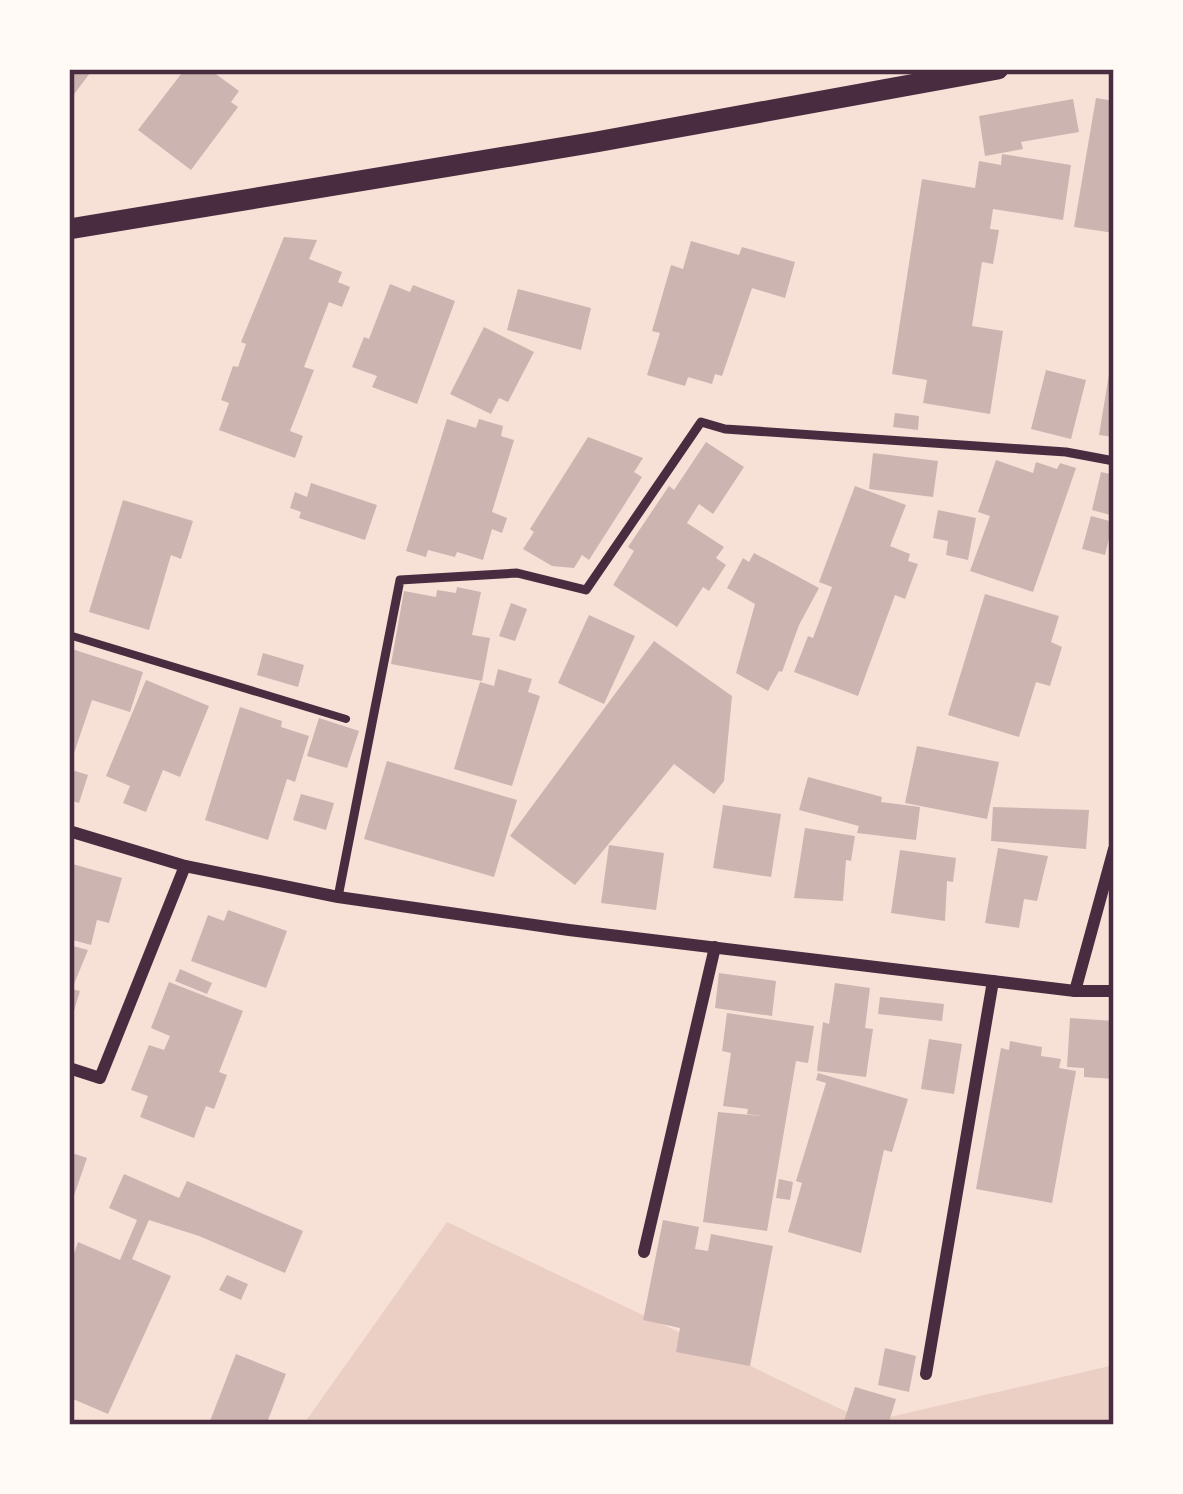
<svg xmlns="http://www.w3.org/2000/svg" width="1183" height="1494" font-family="'Nunito Sans',sans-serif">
<rect width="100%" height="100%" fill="#f7e1d7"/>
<path fill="#ebcfc5" d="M447 1222 868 1422 1114 1365V1425H303Z"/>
<g fill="#ccb4b1">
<path d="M69 69H93L69 101Z"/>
<path d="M185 69H209L239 91 231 102 238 107 191 170 138 130Z"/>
<path d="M1096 98 1114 101V233L1074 227Z"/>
<path d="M1073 99 1079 132 1021 142 1023 149 985 156 979 116Z"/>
<path d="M1002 154 1071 165 1063 220 993 209 990 229 999 230 993 264 982 262 972 326 1003 331 990 414 923 403 927 380 892 374 922 179 975 188 979 161 1001 165Z"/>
<path d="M284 237 317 240 309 259 342 272 338 282 350 287 342 307 329 302 304 367 314 370 290 431 303 436 295 458 219 430 229 403 221 400 233 366 238 367 246 344 241 342Z"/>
<path d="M691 241 739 255 742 247 795 262 785 298 752 288 722 376 715 374 712 384 688 377 685 386 647 375 660 333 652 331 671 265 683 269Z"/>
<path d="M390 284 410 292 413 285 455 301 417 404 372 387 377 376 352 367 364 337 369 339Z"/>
<path d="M518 289 591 308 581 350 507 330Z"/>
<path d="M484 327 534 352 508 402 499 398 491 414 450 394Z"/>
<path d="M1112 356H1114V437L1099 435Z"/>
<path d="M1046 370 1086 380 1071 439 1031 429Z"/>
<path d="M895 413 919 416 918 430 893 427Z"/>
<path d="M447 419 476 428 479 419 503 426 501 436 514 440 492 512 507 518 502 533 492 529 483 560 457 552 455 557 428 550 426 557 406 551Z"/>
<path d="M588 437 643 458 634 472 642 477 589 560 582 555 574 568 552 566 523 549 534 532 530 529Z"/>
<path d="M706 442 744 467 713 514 699 504 687 523 724 547 716 558 726 565 709 591 703 587 677 627 613 585 634 551 628 547 669 486 674 490Z"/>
<path d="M873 453 938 461 933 497 869 489Z"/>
<path d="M996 460 1033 473 1036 462 1057 469 1060 463 1076 468 1033 592 970 571 990 516 978 512Z"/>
<path d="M1101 472 1114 475V516L1092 510Z"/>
<path d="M311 483 377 505 365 540 299 518 301 512 290 508 295 492 307 497Z"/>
<path d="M855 486 906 505 890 546 910 554 908 561 918 564 905 599 895 595 858 696 794 672 808 636 813 638 832 587 819 582Z"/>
<path d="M123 500 193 521 181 559 171 555 149 630 89 612Z"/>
<path d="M938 510 976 518 968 560 946 555 948 541 933 538Z"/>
<path d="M1091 516 1113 522 1105 555 1082 549Z"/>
<path d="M754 553 819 588 799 625 782 672 779 671 768 691 736 673 755 604 727 588 743 558 749 562Z"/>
<path d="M457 587 481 592 472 635 490 638 482 681 391 664 404 591 436 597 437 590 456 593Z"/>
<path d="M985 594 1059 616 1051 642 1062 647 1050 686 1036 682 1019 737 948 715Z"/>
<path d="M511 603 527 609 515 641 499 636Z"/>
<path d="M589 615 635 636 604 704 558 683Z"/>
<path d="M654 641 732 696 724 781 714 794 674 764 575 885 510 836Z"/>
<path d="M69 648 143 672 130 712 92 700 70 765Z"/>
<path d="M263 653 304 665 298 687 257 675Z"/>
<path d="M498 669 532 679 528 692 540 696 512 786 454 769 480 682 494 686Z"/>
<path d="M146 680 209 706 180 777 163 770 146 812 123 803 130 786 106 776Z"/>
<path d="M240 707 282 721 281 727 309 736 295 782 287 779 268 840 205 820Z"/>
<path d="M319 718 359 731 347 768 307 756Z"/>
<path d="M917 746 999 762 987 819 905 803Z"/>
<path d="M387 761 517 800 494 877 364 839Z"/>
<path d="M69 769 88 775 79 803 69 800Z"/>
<path d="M808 777 882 797 881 802 920 807 916 840 857 833 859 826 799 810Z"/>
<path d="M301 794 334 803 326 830 293 820Z"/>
<path d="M723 805 781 814 771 877 713 868Z"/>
<path d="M993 807 1089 810 1086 849 991 841Z"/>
<path d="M805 828 855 836 851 861 846 860 843 901 794 898Z"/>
<path d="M609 845 664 853 656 910 601 903Z"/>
<path d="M998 848 1048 856 1037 901 1024 899 1019 928 985 923Z"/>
<path d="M900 850 956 858 953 882 947 881 945 921 891 913Z"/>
<path d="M69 863 122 878 109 923 97 920 91 945 69 939Z"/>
<path d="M228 910 287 931 266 988 191 961 208 915 224 921Z"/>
<path d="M69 945 88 950 72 989 80 991 70 1024Z"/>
<path d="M180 969 212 983 207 994 175 981Z"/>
<path d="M719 973 776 981 772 1016 715 1008Z"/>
<path d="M169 982 243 1011 219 1072 227 1075 214 1109 206 1106 194 1138 140 1117 148 1096 131 1090 149 1045 164 1050 170 1036 151 1028Z"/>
<path d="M835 983 870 988 865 1028 873 1029 866 1077 817 1071 823 1022 829 1024Z"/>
<path d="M880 997 944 1004 942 1021 878 1014Z"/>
<path d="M727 1013 814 1026 808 1063 796 1061 767 1231 703 1222 718 1112 761 1116 747 1114 748 1109 723 1106 731 1053 722 1051Z"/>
<path d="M1070 1018 1114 1021V1079L1084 1077V1068L1067 1067Z"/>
<path d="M929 1039 962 1044 954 1094 921 1089Z"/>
<path d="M1010 1041 1042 1047 1041 1056 1061 1059 1059 1068 1076 1071 1052 1203 976 1189 1001 1048 1009 1050Z"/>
<path d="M818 1073 908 1099 892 1152 884 1150 861 1253 788 1232 802 1183 796 1181 826 1083 816 1080Z"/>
<path d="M69 1152 87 1158 70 1207H69Z"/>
<path d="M124 1174 179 1198 187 1181 303 1231 285 1273 199 1236 149 1220 132 1259 171 1276 108 1414 73 1399 69 1409V1268L78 1242 120 1260 137 1220 109 1208Z"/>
<path d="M779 1179 793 1182 790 1200 776 1198Z"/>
<path d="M663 1220 699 1227 695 1249 708 1251 711 1234 773 1246 750 1366 676 1352 680 1328 643 1320Z"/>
<path d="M227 1275 248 1284 241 1300 219 1290Z"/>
<path d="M885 1348 916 1356 909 1392 878 1385Z"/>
<path d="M236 1354 286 1374 266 1425H220L210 1421Z"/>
<path d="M855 1387 896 1399 888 1425 844 1421Z"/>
</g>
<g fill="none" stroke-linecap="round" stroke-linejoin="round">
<path stroke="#4a2c40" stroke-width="8" d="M69 635 346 719"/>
<path stroke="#4a2c40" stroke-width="9" d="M338 897 400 580 517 573 586 590 701 422 725 429 1066 452 1114 461"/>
<g stroke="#4a2c40" stroke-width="12">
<path d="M69 831 185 866 338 897 569 930 1075 991H1114"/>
<path d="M1075 991 1114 849"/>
<path d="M69 1068 100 1078 185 866"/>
<path d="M644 1252 715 947"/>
<path d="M926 1374 993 981"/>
</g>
<path stroke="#4a2c40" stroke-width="21" d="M69 229 596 142 998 69"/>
</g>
<rect width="1183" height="1494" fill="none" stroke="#fffaf5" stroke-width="144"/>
<rect x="72" y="72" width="1039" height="1350" fill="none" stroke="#4a2c40" stroke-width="4.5"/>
</svg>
